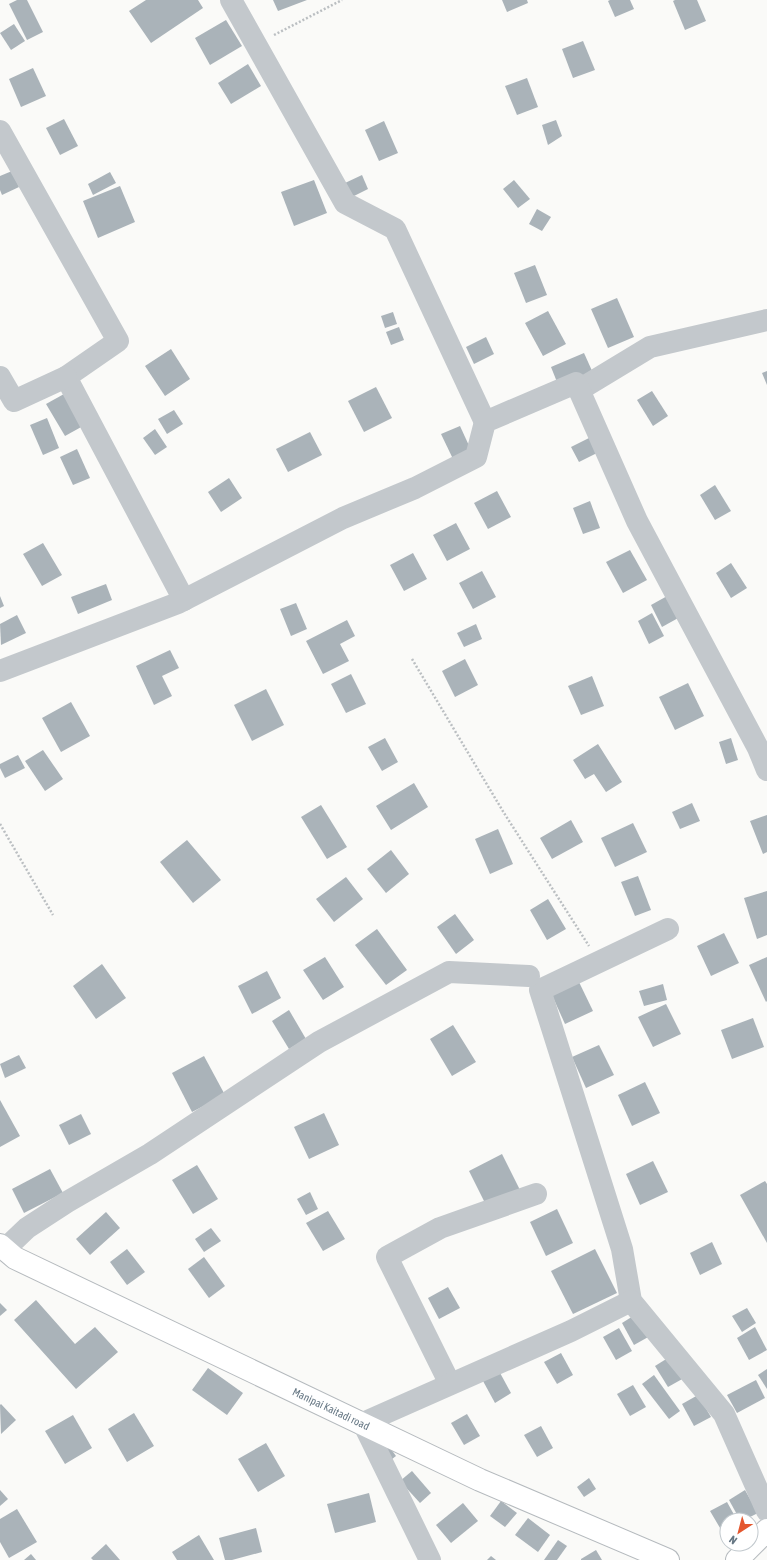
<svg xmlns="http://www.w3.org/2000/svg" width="767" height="1560" font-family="'Asap Condensed',sans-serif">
<rect width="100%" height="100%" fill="#fafaf8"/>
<g fill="#aab3b9">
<path d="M17 0H27L43 32 27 40 9 4Z"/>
<path d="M146 0H198L203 8 151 43 129 11Z"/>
<path d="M273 0H307L278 11Z"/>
<path d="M502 0H527L528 3 507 12Z"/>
<path d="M610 0H630L634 9 615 17 608 1Z"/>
<path d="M675 0H697L706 21 685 30 673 1Z"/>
<path d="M226 20 242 46 210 65 195 38Z"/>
<path d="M14 24 25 41 11 50 0 33Z"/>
<path d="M583 41 595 70 573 78 562 49Z"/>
<path d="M248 64 261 86 231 104 218 83Z"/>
<path d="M33 68 46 96 21 107 9 79Z"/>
<path d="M527 78 538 107 517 115 505 86Z"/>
<path d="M64 119 78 146 60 155 46 128Z"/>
<path d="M556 120 562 136 548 145 542 125Z"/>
<path d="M384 121 398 153 379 161 365 130Z"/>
<path d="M12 171 19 187 2 195 0 190V176Z"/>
<path d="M110 172 116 183 93 195 88 184Z"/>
<path d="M362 175 368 189 352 197 345 183Z"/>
<path d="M314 180 327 213 294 226 281 192Z"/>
<path d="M514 180 530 199 518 208 503 189Z"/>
<path d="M120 186 135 222 98 238 83 201Z"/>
<path d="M537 209 551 217 542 231 529 224Z"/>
<path d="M535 265 547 295 526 303 514 273Z"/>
<path d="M617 298 634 337 608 348 591 309Z"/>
<path d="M548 311 566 344 543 356 525 323Z"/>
<path d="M393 312 397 324 385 328 381 316Z"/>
<path d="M399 327 404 340 391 345 386 332Z"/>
<path d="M486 337 494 354 474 364 466 347Z"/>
<path d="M171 349 190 379 165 396 145 366Z"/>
<path d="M584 353 593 373 559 387 551 367Z"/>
<path d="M767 371V385L762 373Z"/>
<path d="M376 387 392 418 364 432 348 401Z"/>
<path d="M652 391 668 416 653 426 637 400Z"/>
<path d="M64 394 83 426 65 436 46 404Z"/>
<path d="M174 410 183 424 167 434 158 419Z"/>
<path d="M47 418 59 448 43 455 30 425Z"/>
<path d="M460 426 471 450 453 459 441 434Z"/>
<path d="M155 429 167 447 155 455 143 438Z"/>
<path d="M310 432 322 455 288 472 276 449Z"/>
<path d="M589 438 597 453 579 462 571 447Z"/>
<path d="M77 449 90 478 73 485 60 457Z"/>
<path d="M229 478 242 498 221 512 208 492Z"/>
<path d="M715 485 731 511 715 520 700 495Z"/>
<path d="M497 491 511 517 488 529 474 503Z"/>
<path d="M590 501 600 528 583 534 573 508Z"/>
<path d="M456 523 470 549 447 561 433 535Z"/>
<path d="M43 543 62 575 42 586 23 554Z"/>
<path d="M630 550 647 580 623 593 606 562Z"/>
<path d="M413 553 427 579 404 591 390 565Z"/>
<path d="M731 563 747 588 731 598 716 573Z"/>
<path d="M482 571 496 597 473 609 459 583Z"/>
<path d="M106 584 112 600 78 614 71 597Z"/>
<path d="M669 595 680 617 662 627 651 605Z"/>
<path d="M0 596 4 606 0 608Z"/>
<path d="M296 603 307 629 291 636 280 609Z"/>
<path d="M652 613 664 636 649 644 638 621Z"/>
<path d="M17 615 26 633 1 645 0 624Z"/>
<path d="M347 620 355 636 340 644 349 661 323 674 306 641Z"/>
<path d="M476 624 482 639 464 647 457 633Z"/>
<path d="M170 650 179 668 162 676 172 696 154 705 136 666Z"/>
<path d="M465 659 478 685 455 697 442 671Z"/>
<path d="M351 674 366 704 346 713 331 684Z"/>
<path d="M592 676 604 706 581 715 568 686Z"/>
<path d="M688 683 704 716 675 730 659 697Z"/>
<path d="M266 689 284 725 252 741 234 705Z"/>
<path d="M71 702 90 736 61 752 42 718Z"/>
<path d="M385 738 398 762 382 771 368 747Z"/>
<path d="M731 738 738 760 726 764 719 742Z"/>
<path d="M598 744 622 782 606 792 594 774 585 779 573 760Z"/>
<path d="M43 750 63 779 45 791 25 761Z"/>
<path d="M18 755 25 768 5 778 0 768V764Z"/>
<path d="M414 783 428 807 391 830 376 806Z"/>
<path d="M692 803 700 821 680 829 672 812Z"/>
<path d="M321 805 347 847 327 859 301 817Z"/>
<path d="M767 815V852L763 854 750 821Z"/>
<path d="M571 820 583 842 552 859 540 838Z"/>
<path d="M633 823 647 852 615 867 601 838Z"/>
<path d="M498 829 513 864 490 874 475 839Z"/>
<path d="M187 840 221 880 193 903 160 862Z"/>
<path d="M391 850 409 874 386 893 367 869Z"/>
<path d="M638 876 651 910 635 916 621 882Z"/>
<path d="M346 877 363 899 334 922 316 899Z"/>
<path d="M767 891V935L757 939 744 898Z"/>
<path d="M548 899 566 929 547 940 530 910Z"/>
<path d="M455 914 474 940 456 954 437 927Z"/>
<path d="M377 929 407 970 386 985 355 945Z"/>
<path d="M724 933 739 963 711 976 697 946Z"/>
<path d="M325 957 344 987 323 1000 303 970Z"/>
<path d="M767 957V1001L766 1002 749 965Z"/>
<path d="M102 964 126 998 96 1019 73 986Z"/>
<path d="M267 971 281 998 252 1014 238 986Z"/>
<path d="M578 980 593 1011 565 1024 551 993Z"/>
<path d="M663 984 667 1000 644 1006 639 991Z"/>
<path d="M666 1004 681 1034 653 1047 638 1017Z"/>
<path d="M289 1010 306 1039 289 1049 272 1021Z"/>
<path d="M753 1018 764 1047 732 1059 721 1030Z"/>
<path d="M453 1025 476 1062 452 1076 430 1039Z"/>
<path d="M599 1045 614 1075 586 1088 572 1057Z"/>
<path d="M19 1055 26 1068 5 1078 0 1064Z"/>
<path d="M204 1056 225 1095 192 1112 172 1073Z"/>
<path d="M645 1082 660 1113 632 1126 618 1095Z"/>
<path d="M0 1100 20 1136 0 1147Z"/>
<path d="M324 1113 339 1145 309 1159 294 1127Z"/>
<path d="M81 1114 91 1134 69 1145 59 1125Z"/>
<path d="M502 1154 521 1192 488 1209 469 1171Z"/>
<path d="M653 1161 668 1192 640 1205 626 1174Z"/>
<path d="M197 1165 218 1199 193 1214 172 1180Z"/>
<path d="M50 1169 63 1193 24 1213 12 1189Z"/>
<path d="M765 1181 767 1184V1243L740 1195Z"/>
<path d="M310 1192 318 1209 306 1215 297 1199Z"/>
<path d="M557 1209 573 1243 546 1256 530 1222Z"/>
<path d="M328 1211 345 1239 323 1251 306 1223Z"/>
<path d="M106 1212 120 1228 90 1255 76 1239Z"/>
<path d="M211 1228 221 1241 204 1252 195 1239Z"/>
<path d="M712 1242 722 1264 700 1275 690 1253Z"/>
<path d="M127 1249 145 1272 127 1285 110 1262Z"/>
<path d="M595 1249 617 1293 573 1314 551 1271Z"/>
<path d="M204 1257 225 1286 209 1298 188 1269Z"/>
<path d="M448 1287 460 1308 439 1319 428 1298Z"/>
<path d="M36 1300 75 1344 95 1327 118 1352 76 1389 14 1320Z"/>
<path d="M0 1303 7 1310 0 1316Z"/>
<path d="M747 1308 756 1323 742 1332 732 1316Z"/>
<path d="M638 1313 650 1336 634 1345 622 1323Z"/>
<path d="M755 1327 767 1350 749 1360 737 1338Z"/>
<path d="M619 1328 632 1351 616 1360 603 1337Z"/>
<path d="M561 1353 573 1375 557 1384 544 1362Z"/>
<path d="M671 1356 684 1378 668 1387 655 1366Z"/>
<path d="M208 1368 243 1393 227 1415 192 1390Z"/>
<path d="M767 1369V1389L758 1375Z"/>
<path d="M499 1371 511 1393 495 1403 483 1381Z"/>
<path d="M654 1375 680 1411 669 1419 642 1384Z"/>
<path d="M756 1380 765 1398 737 1413 727 1395Z"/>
<path d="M633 1385 646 1407 630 1416 617 1394Z"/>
<path d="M698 1395 711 1417 694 1426 682 1404Z"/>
<path d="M1 1404 16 1420 1 1434 0 1405Z"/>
<path d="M134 1413 154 1446 127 1462 108 1429Z"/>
<path d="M467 1414 480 1436 464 1445 451 1423Z"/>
<path d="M73 1415 92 1448 65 1464 45 1431Z"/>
<path d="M541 1426 553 1448 537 1457 524 1435Z"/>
<path d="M266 1443 285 1476 258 1492 238 1459Z"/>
<path d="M388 1445 396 1456 387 1463 379 1452Z"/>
<path d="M412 1471 431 1493 420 1503 400 1481Z"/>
<path d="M589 1478 596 1489 584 1497 577 1487Z"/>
<path d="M0 1490 8 1499 0 1506Z"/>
<path d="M745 1490 758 1513 744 1520H740L729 1500Z"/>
<path d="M369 1493 376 1522 335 1533 327 1504Z"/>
<path d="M501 1501 517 1513 505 1527 490 1516Z"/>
<path d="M727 1502 737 1520H727V1531L723 1533 710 1511Z"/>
<path d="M463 1503 478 1521 451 1543 436 1525Z"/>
<path d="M17 1509 37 1542 9 1558 0 1542V1519Z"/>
<path d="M528 1518 550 1535 538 1552 515 1535Z"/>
<path d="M256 1528 262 1552 232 1560H225L219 1538Z"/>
<path d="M199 1535 214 1560H177L172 1552Z"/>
<path d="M558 1540 567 1546 557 1560H544Z"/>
<path d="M106 1544 120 1560H93L91 1558Z"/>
<path d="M596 1550 602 1560H581V1559Z"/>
<path d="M31 1554 36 1560H24Z"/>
<path d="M491 1556 496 1560H487Z"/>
</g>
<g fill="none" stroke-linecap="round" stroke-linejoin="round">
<g stroke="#b5babe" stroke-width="24">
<g id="major">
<path id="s1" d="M0 1245 15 1258 480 1480 668 1560"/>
<path d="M737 1560 767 1530"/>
</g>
</g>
<g stroke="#bbbfc2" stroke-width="2.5" stroke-dasharray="2 2" stroke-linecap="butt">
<path d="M274 35 342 0"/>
<path d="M412 659 504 813 589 946"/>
<path d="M0 824 53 915"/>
</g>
<g stroke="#c3c8cc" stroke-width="22">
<path d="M231 0 345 203 395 229 485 422"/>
<path d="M0 131 118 341 66 377 184 600"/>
<path d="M0 377 14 401 66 377"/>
<path d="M579 390 650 347 767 320"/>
<path d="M0 671 178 603 343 518 415 488 476 457 485 422 576 383 637 521 758 748 767 770"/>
<path d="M668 929 540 990 622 1249 631 1301 724 1414 767 1511"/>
<path d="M4 1250 27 1228 67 1202 150 1154 319 1042 449 972 529 976"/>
<path d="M450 1384 387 1257 440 1228 536 1194"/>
<path d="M430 1560 363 1423 571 1331 631 1301"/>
</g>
<use href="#major" stroke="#fff" stroke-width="22"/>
</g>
<g text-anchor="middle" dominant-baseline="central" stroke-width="4" stroke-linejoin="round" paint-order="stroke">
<g font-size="11" fill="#657683" stroke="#fff">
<text stroke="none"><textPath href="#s1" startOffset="370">Manipai Kaitadi road</textPath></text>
</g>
</g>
<g transform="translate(739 1532) rotate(216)"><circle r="19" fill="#ffffff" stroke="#c1c8cd"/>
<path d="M0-3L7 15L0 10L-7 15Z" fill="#e4572e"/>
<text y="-6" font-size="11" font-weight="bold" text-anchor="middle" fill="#657683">N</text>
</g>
</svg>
